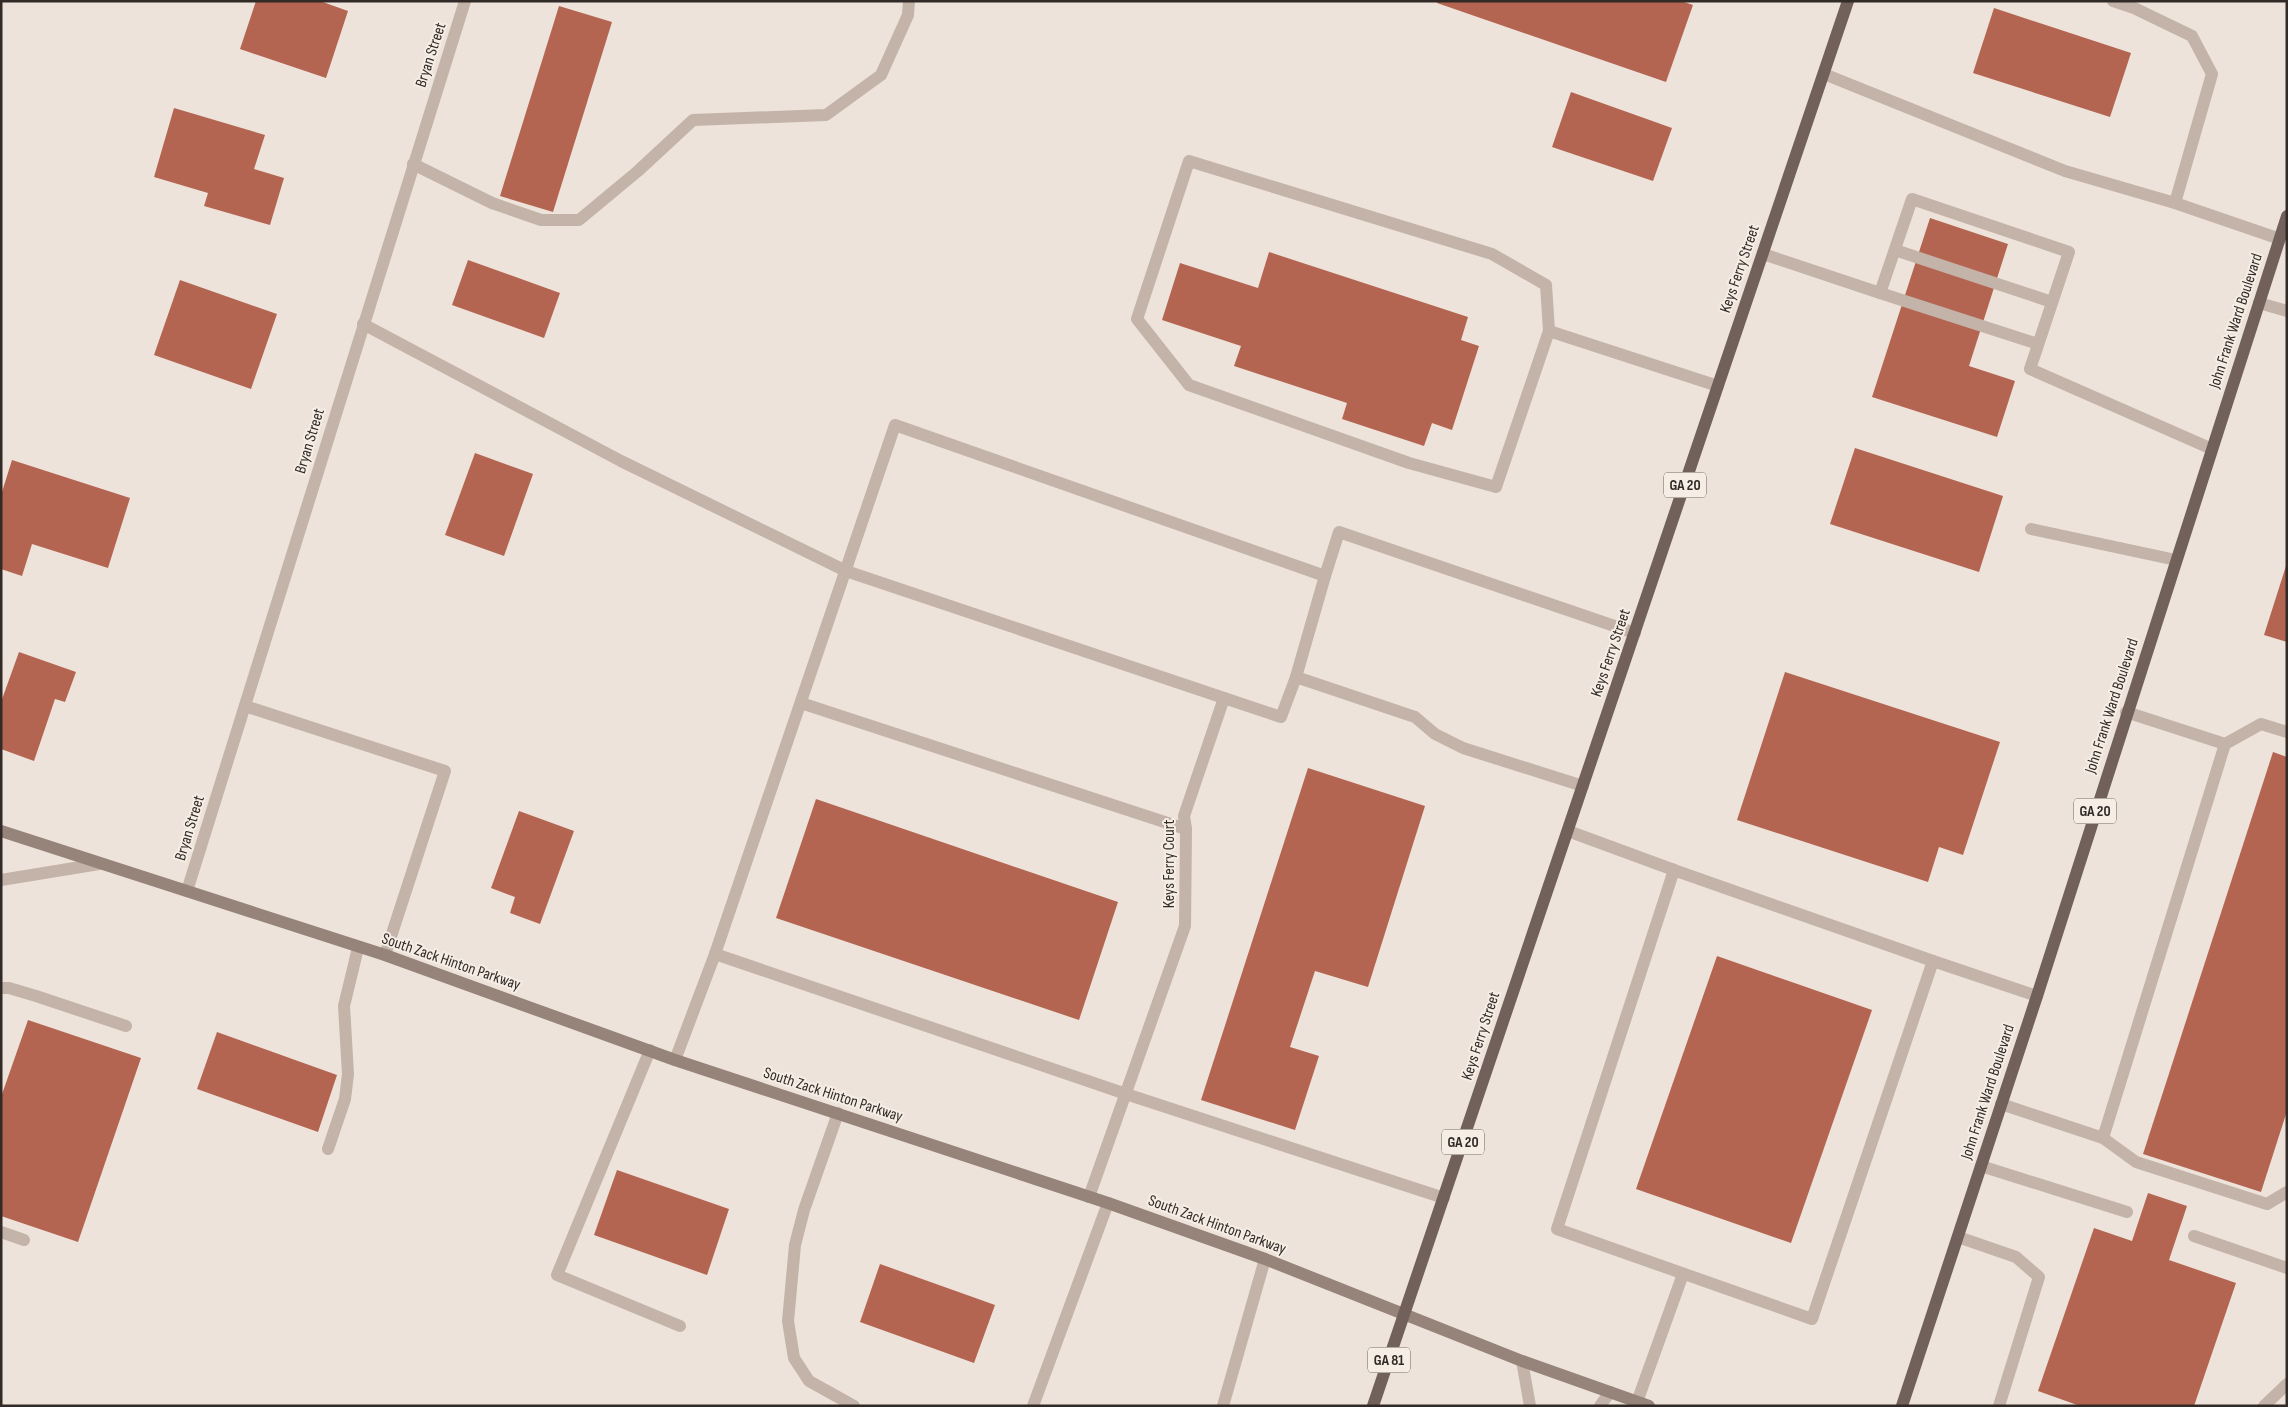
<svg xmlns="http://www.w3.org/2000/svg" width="2288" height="1407" font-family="'Sofia Sans Condensed',sans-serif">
<rect width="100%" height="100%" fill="#ede3da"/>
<g fill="#b46551">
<path d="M256 1H320L348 11 326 78 240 49Z"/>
<path d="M1437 1H1681L1693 5 1666 82 1437 3Z"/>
<path d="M559 6 612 22 553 212 500 196Z"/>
<path d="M1994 8 2131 53 2110 117 1973 73Z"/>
<path d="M1571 92 1672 128 1653 181 1552 147Z"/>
<path d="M174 108 265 135 254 169 284 178 270 225 204 206 208 193 154 177Z"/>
<path d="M1930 218 2008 244 1969 366 2015 381 1997 437 1872 397Z"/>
<path d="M1269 252 1468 317 1461 340 1479 346 1452 430 1432 423 1424 446 1342 419 1347 403 1234 366 1241 346 1162 320 1180 263 1258 288Z"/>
<path d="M468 260 560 293 544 338 452 305Z"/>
<path d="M180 280 277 314 251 389 154 355Z"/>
<path d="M1855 448 2003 496 1979 572 1830 524Z"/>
<path d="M475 453 533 474 504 556 445 535Z"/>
<path d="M12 460 130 498 108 568 32 544 22 576 1 569V495Z"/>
<path d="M2286 566H2287V642L2264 635Z"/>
<path d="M19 652 76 672 65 702 55 699 34 761 1 749V702Z"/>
<path d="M1785 672 2000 742 1963 855 1939 847 1928 882 1737 820Z"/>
<path d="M2273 752 2287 757V1111L2261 1192 2143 1154Z"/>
<path d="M1308 768 1425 806 1368 987 1315 971 1290 1047 1319 1056 1295 1130 1201 1100Z"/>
<path d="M816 799 1118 902 1079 1020 776 918Z"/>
<path d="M519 811 574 831 540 924 510 913 515 897 491 888Z"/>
<path d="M1717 956 1872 1010 1791 1243 1636 1189Z"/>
<path d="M28 1020 141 1058 78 1242 1 1216V1097Z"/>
<path d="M217 1032 337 1075 318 1132 197 1089Z"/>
<path d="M617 1170 729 1209 707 1275 594 1235Z"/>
<path d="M2148 1193 2187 1206 2169 1260 2236 1283 2194 1406H2080L2038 1391 2094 1228 2132 1241Z"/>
<path d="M880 1264 995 1305 974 1363 860 1322Z"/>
</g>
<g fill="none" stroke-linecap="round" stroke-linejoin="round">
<g stroke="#c3b3a8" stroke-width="12">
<path d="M1824 74 2065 171 2175 203 2212 74 2192 36 2134 8 2113 1"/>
<path d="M413 164 492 203 541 220H579L638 171 693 120 826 115 881 75 908 15 909 1"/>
<path d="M2175 203 2280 239"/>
<path d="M1895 250 2052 302"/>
<path d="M1763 254 1880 293 1912 199 2069 252 2030 369 2212 449"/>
<path d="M1880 293 2038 344"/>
<path d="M2259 303 2287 311"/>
<path d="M363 324 621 461 846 571 1224 698"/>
<path d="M1549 331 1496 487 1409 463 1189 385 1137 319 1189 161 1492 254 1546 285 1549 331 1718 386"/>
<path d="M2031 529 2176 560"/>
<path d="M1296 677 1415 717 1435 734 1463 748 1583 786"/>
<path d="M801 703 1186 829"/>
<path d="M245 706 445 771 385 955"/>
<path d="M2225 744 2261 724 2287 732"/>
<path d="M1568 831 1674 870 1557 1229 1812 1319 1933 961 2037 996"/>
<path d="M1671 869 1933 961"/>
<path d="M1 880 99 864"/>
<path d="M715 954 1126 1094 1444 1198"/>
<path d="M1 988H9L36 996 126 1026"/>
<path d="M650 1050 557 1275 680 1326"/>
<path d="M675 1060 715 954 895 425 1325 576 1339 532 1635 633"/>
<path d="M2001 1104 2103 1138 2136 1162 2267 1204 2287 1192"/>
<path d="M838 1113 804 1210 795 1245 788 1321 794 1358 809 1381 854 1406"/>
<path d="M2103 1138 2225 744 2126 712"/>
<path d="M328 1149 345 1099 348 1074 344 1006 358 948"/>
<path d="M1981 1166 2127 1212"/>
<path d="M1089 1197 1185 926 1186 829 1184 816 1224 698 1281 717 1296 677 1325 576"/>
<path d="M1 1232 24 1240"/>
<path d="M2194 1236 2287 1268"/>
<path d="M1958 1237 2016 1257 2039 1277 1999 1406"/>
<path d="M1522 1361 1530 1406"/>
<path d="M1637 1402 1683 1274"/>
<path d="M1033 1406 1108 1203"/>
<path d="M1223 1406 1265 1259"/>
<path d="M1600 1406 1610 1392"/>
<path d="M2264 1406 2287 1384"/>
</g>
<path stroke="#c3b3a8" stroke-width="12" d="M187 891 465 1"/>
<path stroke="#96837a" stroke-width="12" d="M1 831 385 955 675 1060 1108 1203 1265 1259 1522 1361 1649 1406"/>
<g stroke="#71615a" stroke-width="12">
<path d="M1373 1406 1848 1"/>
<path d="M1902 1406 2037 996 2287 216"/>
</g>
</g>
<g text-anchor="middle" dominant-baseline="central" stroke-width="4" stroke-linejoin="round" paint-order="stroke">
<g fill="#f6ede5" stroke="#6c6460" stroke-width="1">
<rect x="1664" y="472.5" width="42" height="25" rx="4"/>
<rect x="2074" y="798.5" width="42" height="25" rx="4"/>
<rect x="1442" y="1129.5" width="42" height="25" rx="4"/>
<rect x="1368" y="1347.5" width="42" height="25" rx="4"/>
</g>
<g font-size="15" font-weight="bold" fill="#312a27">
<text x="1685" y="485">GA 20</text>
<text x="2095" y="811">GA 20</text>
<text x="1463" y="1142">GA 20</text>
<text x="1389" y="1360">GA 81</text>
</g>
<g font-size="16" fill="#312a27" stroke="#f6ede5">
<text transform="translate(431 55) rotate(-72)">Bryan Street</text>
<text transform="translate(1740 269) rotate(-71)">Keys Ferry Street</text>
<text transform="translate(2236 321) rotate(-72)">John Frank Ward Boulevard</text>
<text transform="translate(310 441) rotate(-73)">Bryan Street</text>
<text transform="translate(1611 653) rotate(-71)">Keys Ferry Street</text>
<text transform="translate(2112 706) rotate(-72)">John Frank Ward Boulevard</text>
<text transform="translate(190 828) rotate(-73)">Bryan Street</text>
<text transform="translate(1169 864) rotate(-90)">Keys Ferry Court</text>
<text transform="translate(451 962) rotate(19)">South Zack Hinton Parkway</text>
<text transform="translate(1481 1036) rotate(-72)">Keys Ferry Street</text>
<text transform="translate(1988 1092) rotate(-72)">John Frank Ward Boulevard</text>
<text transform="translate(833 1095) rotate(18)">South Zack Hinton Parkway</text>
<text transform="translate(1217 1225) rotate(20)">South Zack Hinton Parkway</text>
</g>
</g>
<rect width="2288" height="1407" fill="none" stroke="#312a27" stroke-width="5"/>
</svg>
